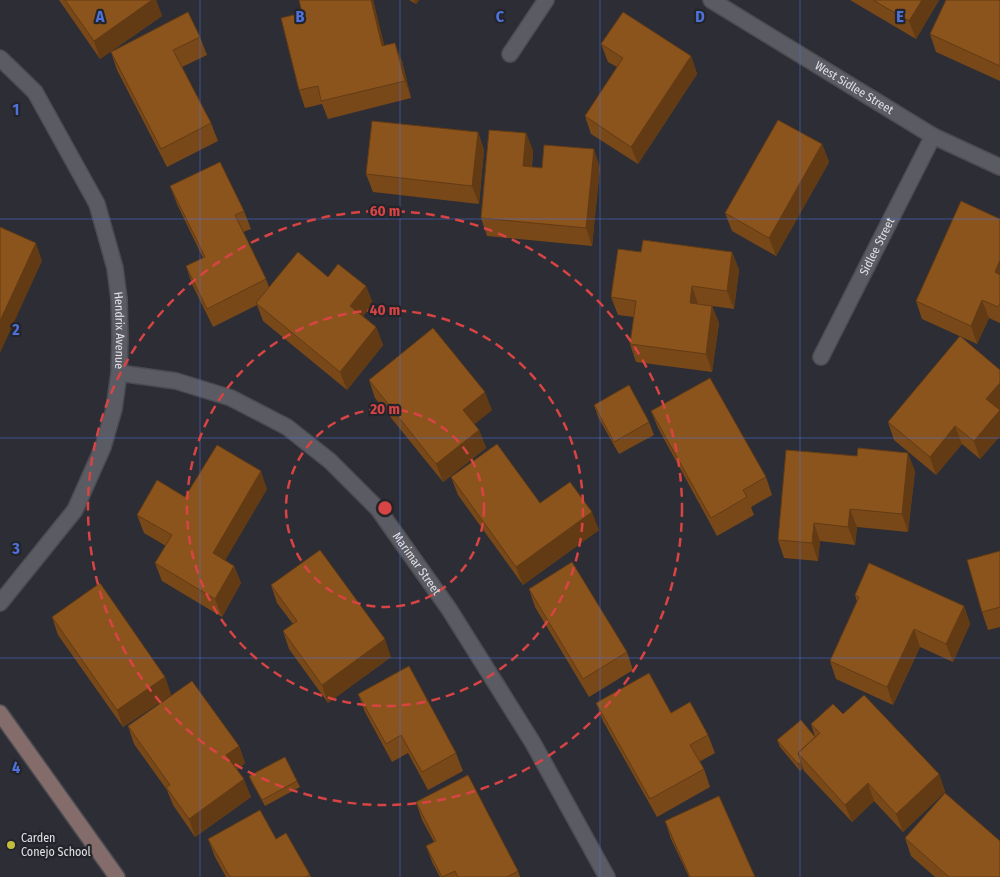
<svg xmlns="http://www.w3.org/2000/svg" width="1000" height="877" font-family="'Fira Sans Condensed',sans-serif">
<rect width="100%" height="100%" fill="#2d2d35"/>
<g fill="none" stroke-linecap="round" stroke-linejoin="round">
<g stroke="#4b4b51" stroke-width="18">
<g id="street">
<path id="s1" d="M711 0 933 136 1000 167"/>
<path d="M510 54 546 0"/>
<path id="s2" d="M0 58 35 92 97 204 115 268 119 299 120 338 119 373 114 409 103 447 75 510 0 603"/>
<path id="s3" d="M821 357 933 136"/>
<path id="s4" d="M119 373 176 381 231 398 287 427 330 461 378 509 449 609 533 743 607 877"/>
</g>
</g>
<g stroke="#4b4b51" stroke-width="18">
<path id="secondary" d="M0 713 117 877"/>
</g>
<use href="#street" stroke="#5b5b64" stroke-width="15"/>
<use href="#secondary" stroke="#846c6b" stroke-width="15"/>
</g>
<g fill="#784819">
<path d="M59 0H156L162 16 100 59Z"/>
<path d="M373 0 384 46 402 61 411 98 328 119 322 104 305 108 299 90Z"/>
<path d="M409 0H419L416 4Z"/>
<path d="M850 0H939L916 39Z"/>
<path d="M1000 0V81L936 52 930 34Z"/>
<path d="M200 37 207 55 182 67 211 123 218 141 167 167 117 70 111 52Z"/>
<path d="M601 44 691 56 697 74 638 164 591 134 585 116 617 67 608 62Z"/>
<path d="M478 132 484 150 479 204 373 192 366 174Z"/>
<path d="M526 133 533 151 532 167 542 168 600 167 592 246 487 236 481 218Z"/>
<path d="M822 144 829 162 776 256 732 231 725 213Z"/>
<path d="M170 186 244 211 251 229 243 232 266 279 269 287 328 277 366 286 373 304 363 316 376 327 383 345 347 390 263 321 257 305 213 327 192 284 186 266 203 258 177 204Z"/>
<path d="M1000 219V323L989 318 977 344 922 319 916 301Z"/>
<path d="M641 252H732L739 270 734 309 712 306 719 323 712 372 636 362 630 344 634 317 618 315 611 297Z"/>
<path d="M369 380 492 410 474 424 479 430 486 448 443 482 375 398Z"/>
<path d="M594 405 649 422 654 435 619 454 598 417Z"/>
<path d="M1000 409 999 410 1000 411V436L980 459 962 444 936 475 894 440 888 422Z"/>
<path d="M651 411 766 477 772 495 751 507 754 515 717 536 658 428Z"/>
<path d="M915 471 908 532 857 527 855 545 820 541 818 561 784 558 778 540Z"/>
<path d="M451 477 540 503 599 530 523 585 458 495Z"/>
<path d="M267 489 225 560 234 566 241 583 222 617 162 581 155 563 166 546 144 533 137 515Z"/>
<path d="M1000 551V627L988 630 982 612Z"/>
<path d="M271 585 391 657 328 703 289 649 283 631 293 624 277 603Z"/>
<path d="M529 589 627 652 633 670 589 697 535 607Z"/>
<path d="M855 595 964 606 970 624 953 662 920 647 893 705 836 679 830 661 857 602Z"/>
<path d="M52 617 165 677 171 695 123 727 58 635Z"/>
<path d="M358 694 456 753 463 771 428 790 408 753 392 762 365 712Z"/>
<path d="M596 703 671 713 708 735 715 753 699 762 704 769 710 787 657 817 603 721Z"/>
<path d="M843 714 939 774 945 792 903 832 874 801 852 822 804 771 803 768 800 771 780 747 777 740 815 737 811 724Z"/>
<path d="M128 726 239 746 245 763 237 770 251 797 195 837 173 805 167 790 134 744Z"/>
<path d="M249 776 297 781 300 787 265 806 252 783Z"/>
<path d="M416 802 518 871 520 877H440L433 864 426 846 434 842 422 820Z"/>
<path d="M665 821 755 877H689L671 839Z"/>
<path d="M905 838 1000 877H935L911 856Z"/>
<path d="M208 839H276L310 875 311 877H226L215 857Z"/>
</g>
<g fill="#623b14">
<path d="M152 0H156L162 16 100 59 94 41Z"/>
<path d="M371 0H373L389 64 382 46Z"/>
<path d="M414 0H419L416 4Z"/>
<path d="M922 0H939L916 39 909 21Z"/>
<path d="M395 43 402 61 411 98 405 81Z"/>
<path d="M691 56 697 74 638 164 631 147Z"/>
<path d="M478 132 484 150 479 204 472 186Z"/>
<path d="M526 133 533 151 530 184 523 166Z"/>
<path d="M822 144 829 162 776 256 769 238Z"/>
<path d="M594 149 600 167 592 246 586 228Z"/>
<path d="M36 243 42 261 0 353V321Z"/>
<path d="M732 252 739 270 734 309 727 291Z"/>
<path d="M1000 260V287L995 272Z"/>
<path d="M366 286 373 304 357 324 350 306Z"/>
<path d="M692 286 698 304 690 303Z"/>
<path d="M982 300 989 318 977 344 971 326Z"/>
<path d="M712 306 719 323 712 372 706 354Z"/>
<path d="M376 327 383 345 347 390 340 372Z"/>
<path d="M1000 383V409L993 417 986 399Z"/>
<path d="M485 392 492 410 470 428 463 410Z"/>
<path d="M1000 410V436L980 459 974 441Z"/>
<path d="M955 426 962 444 936 475 930 457Z"/>
<path d="M479 430 486 448 443 482 436 464Z"/>
<path d="M908 453 915 471 908 532 902 514Z"/>
<path d="M261 471 267 489 219 571 213 553Z"/>
<path d="M850 509 857 527 855 545 848 527Z"/>
<path d="M592 512 599 530 523 585 516 567Z"/>
<path d="M814 523 820 541 818 561 812 543Z"/>
<path d="M234 566 241 583 222 617 215 599Z"/>
<path d="M964 606 970 624 953 662 946 644Z"/>
<path d="M914 629 920 647 893 705 887 687Z"/>
<path d="M385 639 391 657 328 703 322 685Z"/>
<path d="M165 677 171 695 123 727 117 710Z"/>
<path d="M239 746 245 763 233 773 226 755Z"/>
<path d="M801 762 803 768 800 771 798 764Z"/>
<path d="M939 774 945 792 903 832 896 814Z"/>
<path d="M244 779 251 797 195 837 189 819Z"/>
<path d="M868 783 874 801 852 822 845 805Z"/>
</g>
<g fill="#8c541d" stroke="#623b14">
<path d="M65 0H152L94 41Z"/>
<path d="M299 0H371L382 46 395 43 405 81 321 101 318 86 299 90 281 18 302 13Z"/>
<path d="M873 0H922L909 21Z"/>
<path d="M946 0H1000V66L930 34Z"/>
<path d="M188 12 200 37 173 50 211 123 161 149 111 52Z"/>
<path d="M623 12 691 56 631 147 585 116 623 58 601 44Z"/>
<path d="M778 120 822 144 769 238 725 213Z"/>
<path d="M372 121 478 132 472 186 366 174Z"/>
<path d="M489 130 526 133 523 166 542 168 544 145 594 149 586 228 481 218Z"/>
<path d="M220 162 244 211 235 215 266 279 207 309 186 266 205 257 170 186Z"/>
<path d="M961 201 1000 219V260L995 272 1000 275V303L998 307 982 300 971 326 916 301Z"/>
<path d="M0 227 36 243 0 321Z"/>
<path d="M643 240 732 252 727 291 692 286 690 303 712 306 706 354 630 344 636 301 611 297 618 249 641 252Z"/>
<path d="M298 252 328 277 338 264 366 286 350 306 376 327 340 372 256 303Z"/>
<path d="M433 328 485 392 463 410 479 430 436 464 369 380Z"/>
<path d="M960 336 1000 370V383L986 399 1000 410 974 441 955 426 930 457 888 422Z"/>
<path d="M710 378 766 477 743 490 747 497 711 518 651 411Z"/>
<path d="M629 385 649 422 614 442 594 405Z"/>
<path d="M497 444 540 503 570 482 592 512 516 567 451 477Z"/>
<path d="M217 445 261 471 213 553 234 566 215 599 155 563 172 535 137 515 157 480 185 497Z"/>
<path d="M858 448 908 453 902 514 850 509 848 527 814 523 812 543 778 540 786 450 857 456Z"/>
<path d="M320 550 385 639 322 685 283 631 297 621 271 585Z"/>
<path d="M1000 551V607L982 612 967 560Z"/>
<path d="M572 562 627 652 583 679 529 589Z"/>
<path d="M869 563 964 606 946 644 914 629 887 687 830 661 859 597 855 595Z"/>
<path d="M100 583 165 677 117 710 52 617Z"/>
<path d="M409 666 456 753 422 772 401 735 386 744 358 694Z"/>
<path d="M649 673 671 713 690 702 708 735 690 745 704 769 650 799 596 703Z"/>
<path d="M192 681 239 746 226 755 244 779 189 819 166 787 170 785 128 726Z"/>
<path d="M864 695 939 774 896 814 868 783 845 805 798 753 820 733 811 724 833 704 843 714Z"/>
<path d="M801 720 815 737 798 753 801 762 798 764 777 740Z"/>
<path d="M285 757 297 781 262 800 249 776Z"/>
<path d="M468 775 518 871 507 877H458L455 871 442 877 426 846 436 841 416 802Z"/>
<path d="M945 793 1000 841V877H949L905 838Z"/>
<path d="M719 796 755 877H690L665 821Z"/>
<path d="M260 810 276 839 286 833 310 875 305 877H230L208 839Z"/>
</g>
<path fill="none" stroke="#4e72db" stroke-width="1" stroke-opacity="0.55" d="M200 0V877M400 0V877M600 0V877M800 0V877M0 219H1000M0 438H1000M0 658H1000"/>
<g fill="none" stroke="#d84444" stroke-width="2.5" stroke-dasharray="9 6">
<circle cx="385" cy="508" r="99"/>
<circle cx="385" cy="508" r="198"/>
<circle cx="385" cy="508" r="297"/>
</g>
<circle fill="#c2bd3f" stroke="#24242b" stroke-width="2" cx="11" cy="845" r="5"/>
<g text-anchor="middle" dominant-baseline="central" stroke-width="4.5" stroke-linejoin="round" paint-order="stroke">
<g font-size="12" fill="#e0e0e5" stroke="#24242b">
<text stroke="none"><textPath href="#s1" startOffset="168">West Sidlee Street</textPath></text>
<text stroke="none"><textPath href="#s3" startOffset="124">Sidlee Street</textPath></text>
<text stroke="none"><textPath href="#s2" startOffset="306">Hendrix Avenue</textPath></text>
<text stroke="none"><textPath href="#s4" startOffset="368">Marimar Street</textPath></text>
</g>
<g font-size="12" fill="#e0e0e5" stroke="#24242b" text-anchor="start">
<text x="21" y="838">Carden<tspan x="21" dy="14">Conejo School</tspan></text>
</g>
</g>
<g font-size="16" text-anchor="middle" font-weight="bold" fill="#4e72db" stroke="#24242b" stroke-width="4.5" stroke-linejoin="round" paint-order="stroke">
<text x="100" y="22">A</text>
<text x="300" y="22">B</text>
<text x="500" y="22">C</text>
<text x="700" y="22">D</text>
<text x="900" y="22">E</text>
<text x="16" y="115">1</text>
<text x="16" y="335">2</text>
<text x="16" y="554">3</text>
<text x="16" y="773">4</text>
</g>
<circle cx="385" cy="508" r="8" fill="#d84444" stroke="#24242b" stroke-width="2.5"/>
<g font-size="15" text-anchor="middle" font-weight="bold" fill="#d84444" stroke="#24242b" stroke-width="4.5" stroke-linejoin="round" paint-order="stroke">
<text x="385" y="216">60 m</text>
<text x="385" y="315">40 m</text>
<text x="385" y="414">20 m</text>
</g>
</svg>
